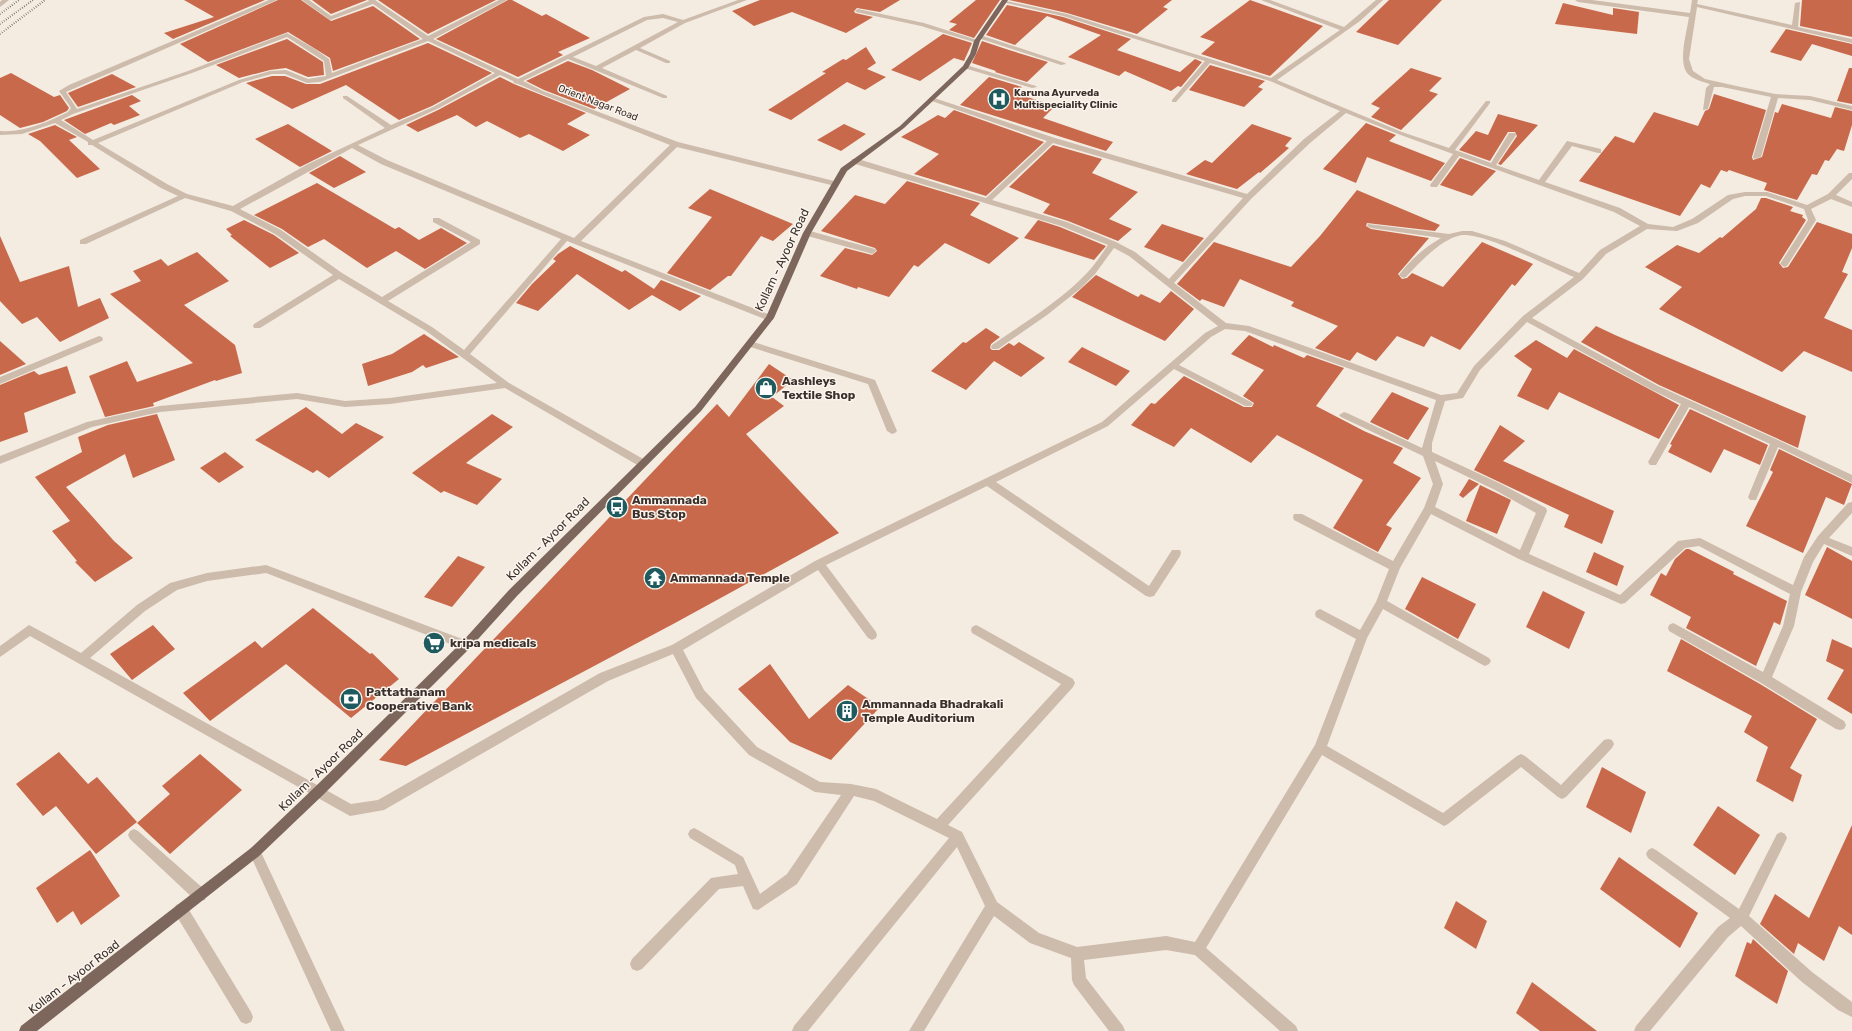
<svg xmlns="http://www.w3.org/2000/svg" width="1852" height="1031" font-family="Rubik,sans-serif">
<rect width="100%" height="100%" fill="#f4ebe1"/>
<g fill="#c8694b">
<path d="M184 0H265L173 39 164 33 214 17Z"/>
<path d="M278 0H301L331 21 373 6 420 39 333 71 330 58 288 32 208 62 180 44Z"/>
<path d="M312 0H367L331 14Z"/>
<path d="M378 0H496L428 34Z"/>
<path d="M508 0H512L542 16 546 14 590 38 558 52 563 55 518 77 436 39Z"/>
<path d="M760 0H900L880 12 857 8 854 11 855 13 873 17 846 33 792 12 754 26 732 11Z"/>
<path d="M976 0H1000L974 38 949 30 957 24 949 22Z"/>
<path d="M1009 0H1172L1163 7 1168 9 1137 34 1067 13Z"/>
<path d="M1250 0 1323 26 1270 76 1201 54 1215 42 1200 37Z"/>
<path d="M1389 0H1442L1398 45 1356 32Z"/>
<path d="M1802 0H1852V37L1800 26Z"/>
<path d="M1563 3 1613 15V8L1639 12 1637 34 1555 24Z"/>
<path d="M1007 5 1063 17 1131 39 1117 50 1180 72 1195 59 1202 62 1181 87 1178 86 1171 91 1125 71 1119 76 1068 57 1101 35 1047 16 1015 45 986 35Z"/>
<path d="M1786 29 1852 44V56L1812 44 1801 61 1770 52Z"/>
<path d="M943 34 972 43 964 61 954 58 920 81 891 70Z"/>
<path d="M287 39 323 62 324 75 308 77 286 68 270 70 239 78 216 65Z"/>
<path d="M982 41 1009 50 1048 62 1027 82 995 72 996 71 972 63Z"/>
<path d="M428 43 492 73 432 106 399 120 346 85 292 109 246 83 272 76H285L306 84H320Z"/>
<path d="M866 47 876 63 867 69 886 77 865 90 847 82 791 120 768 110 826 73 822 72 843 59 846 60Z"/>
<path d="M568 61 592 70 630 89 594 109 544 90 526 81Z"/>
<path d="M1210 65 1265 81 1258 87 1263 89 1244 107 1189 90Z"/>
<path d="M1411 68 1442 78 1429 91 1438 94 1401 130 1371 117 1380 108 1371 104Z"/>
<path d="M1849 68H1852V104L1837 101Z"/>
<path d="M11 73 54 97 60 95 69 108 67 111 43 122 20 128 0 115V78Z"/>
<path d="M112 74 136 87 78 107 68 93Z"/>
<path d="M500 77 514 84 586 113 567 124 590 135 563 151 529 134 520 138 487 121 476 127 457 115 418 132 406 125 438 110Z"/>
<path d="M989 77 1022 87 1015 93 1055 106 1043 118 1113 142 1106 151 960 105Z"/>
<path d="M1714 94 1766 110 1752 157 1753 160 1762 157 1775 112 1778 113 1782 104 1831 118 1835 107 1852 111V125L1844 151 1837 149 1829 161 1825 160 1817 175 1812 174 1797 200 1764 190 1767 183 1729 170 1727 172 1721 170 1710 188 1701 184 1680 216 1579 181 1615 136 1634 143 1654 112 1698 126 1705 111 1709 109Z"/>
<path d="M132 95 141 101 129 106 140 115 114 125 111 123 85 134 64 120Z"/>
<path d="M954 110 1044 142 986 196 914 174 939 154 901 137 938 115 945 118Z"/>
<path d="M1498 114 1538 125 1501 165 1498 164 1517 136 1515 132H1508L1490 161 1459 150 1476 131 1488 135Z"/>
<path d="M1366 123 1396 135 1389 141 1445 163 1431 181 1367 157 1356 183 1323 169Z"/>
<path d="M288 124 332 151 300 167 255 139Z"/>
<path d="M844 124 866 134 841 151 817 140Z"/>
<path d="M1252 124 1292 138 1285 146 1289 148 1260 173 1259 172 1237 189 1186 174 1205 160 1212 163Z"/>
<path d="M55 125 77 137 69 140 100 169 77 178 40 141 28 134Z"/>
<path d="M1053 145 1102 159 1092 173 1138 192 1109 219 1132 229 1118 241 1068 221 1043 213 1050 204 1009 187Z"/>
<path d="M340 156 366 172 334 188 309 173Z"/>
<path d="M1460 158 1496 171 1472 196 1440 185Z"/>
<path d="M907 181 980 203 970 215 1019 238 989 264 945 243 918 267 914 265 889 297 858 287 857 289 820 276 845 248 872 255 877 251 875 248 821 231 855 195 885 204Z"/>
<path d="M317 183 395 229 399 227 419 240 441 228 467 243 425 269 396 251 367 268 324 239 308 247 282 229 254 215Z"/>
<path d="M710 189 793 224 773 241 761 236 731 276H728L710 290 667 273 712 217 688 208Z"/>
<path d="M1357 190 1440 225 1435 231 1367 223 1366 226 1371 229 1429 238 1398 274 1402 279 1407 278 1412 273 1443 287 1482 242 1533 264 1515 286 1512 284 1460 350 1431 336 1424 347 1397 336 1376 361 1357 352 1350 361 1315 348 1338 326 1291 306 1294 302 1240 279 1224 307 1202 299 1200 301 1177 284 1214 242 1291 267 1320 236Z"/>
<path d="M1761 198H1766L1793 207 1790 211 1803 215 1802 217 1806 220 1779 263 1783 268 1788 267 1817 222 1852 234V248L1842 272 1848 274 1824 318 1852 330V372L1804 351 1782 372 1659 309 1682 287 1645 267 1677 245 1699 253 1720 237 1722 238 1756 209Z"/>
<path d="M244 220 274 235 299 253 270 268 230 236 232 235 226 229Z"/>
<path d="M1038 220 1060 227 1106 246 1094 260 1024 238Z"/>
<path d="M1162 224 1204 238 1183 262 1144 247Z"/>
<path d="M0 236 20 282 69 266 78 307 100 298 109 318 60 342 37 317 22 324 0 301Z"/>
<path d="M570 246 622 272 625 270 654 289 661 280 701 296 680 311 652 295 629 310 577 274 538 311 516 303 532 284 556 261 553 259 558 254Z"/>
<path d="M197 252 229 281 184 305 235 345 242 373 216 381 215 380 153 403 154 406 105 417 89 376 127 361 137 382 193 363 110 294 141 281 133 271 161 259 168 266Z"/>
<path d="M1096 275 1138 297 1141 294 1160 303 1171 291 1194 309 1165 341 1072 297Z"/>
<path d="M1596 326 1615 335 1806 416 1798 448 1659 385 1581 342Z"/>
<path d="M986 328 1000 337 991 344 990 348 992 350H999L1009 343 1014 346 1019 342 1045 358 1021 377 994 361 966 390 931 371 963 342 966 343Z"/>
<path d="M424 334 459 357 426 368 423 365 412 372 368 386 362 364 392 354Z"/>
<path d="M1249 335 1273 347 1274 345 1304 358 1307 355 1344 368 1316 406 1364 431 1403 448 1393 463 1421 478 1386 525 1392 528 1378 552 1333 528 1363 480 1321 458 1277 435 1251 463 1191 428 1174 447 1131 425 1151 403 1155 404 1184 376 1244 407H1252L1254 403 1243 396 1264 370 1231 354Z"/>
<path d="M1536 340 1567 358 1574 349 1679 405 1659 439 1559 392 1548 410 1517 396 1532 369 1514 356Z"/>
<path d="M0 341 26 364 0 375Z"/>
<path d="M1082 347 1130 371 1116 386 1068 362Z"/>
<path d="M769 364 793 380 772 397 784 406 746 434 839 533 675 623 406 766 379 760 717 404 729 417Z"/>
<path d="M67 366 76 393 24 413 28 432 0 442V385L34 371 39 375Z"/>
<path d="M1392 392 1429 408 1408 440 1370 422Z"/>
<path d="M306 407 342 434 356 423 384 437 329 478 317 470 313 473 255 440Z"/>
<path d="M1690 409 1768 445 1760 465 1724 449 1711 473 1668 452 1672 445 1670 444Z"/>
<path d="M157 414 175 460 133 478 125 454 66 487 114 541 133 558 95 582 75 562 77 561 52 531 70 521 35 477 82 452 78 437 108 425Z"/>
<path d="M492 414 513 427 466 463 502 479 477 505 444 491 441 493 412 473Z"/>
<path d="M1500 425 1525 441 1503 461 1614 511 1602 544 1564 527 1569 515 1474 470Z"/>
<path d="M1779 449 1852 484 1844 505 1826 497 1803 553 1746 526 1773 472 1770 470Z"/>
<path d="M225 452 244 467 219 483 200 468Z"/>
<path d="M1469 479 1479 484 1463 498 1459 495Z"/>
<path d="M1480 485 1511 500 1497 534 1466 521Z"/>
<path d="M1827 547 1852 561V619L1805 595Z"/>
<path d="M1686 549H1689L1734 572 1733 574 1787 601 1780 625 1774 622 1756 666 1686 628 1691 617 1650 595 1661 573 1666 576 1675 559Z"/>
<path d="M1594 552 1624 566 1617 586 1586 572Z"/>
<path d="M458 556 485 567 452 607 424 597Z"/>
<path d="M1422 577 1476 604 1458 639 1405 609Z"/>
<path d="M1543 591 1585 612 1569 649 1526 627Z"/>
<path d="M313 608 370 654 372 653 399 679 351 718 286 664 210 721 183 693 255 641 262 648Z"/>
<path d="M153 625 175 649 132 680 110 654Z"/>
<path d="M1681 639 1760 684 1817 719 1790 768 1802 775 1793 802 1756 781 1768 747 1744 732 1752 716 1667 671Z"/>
<path d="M1832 639 1852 648V714L1827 699 1844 670 1826 661Z"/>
<path d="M770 664 809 719 848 685 880 707 831 760 790 742 738 689Z"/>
<path d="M59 752 88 784 97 777 137 822 96 854 56 806 43 816 16 784Z"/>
<path d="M200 754 242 790 170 854 137 823 170 794 162 786Z"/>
<path d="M1602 767 1646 792 1631 833 1586 807Z"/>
<path d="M1718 806 1760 835 1735 875 1693 845Z"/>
<path d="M1852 825V935L1839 926 1824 961 1798 943 1794 954 1760 924 1775 894 1809 918Z"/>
<path d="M90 850 120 896 81 925 73 911 57 923 36 888Z"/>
<path d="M1619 857 1698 913 1680 948 1600 889Z"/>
<path d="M1456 901 1487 921 1476 949 1444 928Z"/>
<path d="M1753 939 1788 971 1777 1004 1735 976 1747 942 1751 944Z"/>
<path d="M1532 982 1597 1031H1540L1516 1013Z"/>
</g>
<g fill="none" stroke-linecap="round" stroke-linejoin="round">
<g fill="#cdbbac" fill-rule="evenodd">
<path d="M2 0H9L0 7V2Z"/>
<path d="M269 0H277L66 92 77 109 188 71 287 33 315 49 329 59 332 73 423 39 373 4 330 20 302 0H309L331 16 369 1 368 0H375L428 36 499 0H507L433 39 518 79 644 17 663 14 683 20 738 0H747L685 23 640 48 670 61V63H666L636 50 602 68 667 96V98H663L568 59 523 81 543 91 678 142 838 182 839 184 835 186 677 147 581 241 773 316V320H767L567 241 470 354 509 383 645 460 647 463 645 466H639L505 388 390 404 345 407 297 399 160 412 92 427 0 464V456L87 422 160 406 297 393 345 401 390 398 497 383 426 331 339 279 260 328H254L253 326 254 324 333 275 275 234 231 211 185 198 86 244H80V240L178 196 161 188 92 145H88V142L55 123 22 134 0 135V131C24 133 47 122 68 112L71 108 59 91 69 85ZM663 18 678 22 596 66 573 57 647 20ZM287 37 324 61 326 76 308 79 286 70 270 71 239 80 93 140 61 120 73 114 192 73ZM428 41 495 73 433 107 391 125 347 96H343V98L385 128 308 164 233 206 187 194 167 184 98 143 243 82 272 74H285L307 83 320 82ZM500 75 513 81 514 83 518 84 539 93 670 145 574 238 387 160 358 145 437 109ZM352 148 381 164 561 239 464 350 432 327 388 301 480 244V240L439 218H433V222L471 242 382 297 342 273 281 230 240 209Z"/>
<path d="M1002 0 1067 14 1271 78 1340 30 1261 0H1270L1344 27 1376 0H1383L1360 21 1277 80 1402 132 1449 148 1486 101H1490V103L1455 150 1491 163 1509 133H1515L1516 135 1496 165 1539 180 1567 141 1601 149V153H1598L1572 146 1545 182 1620 208 1648 224 1673 227 1692 219 1728 195 1745 192H1767L1807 205 1828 194 1849 173H1852V179L1836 195 1852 202V207L1831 199 1811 209 1816 220 1787 266 1784 267 1780 264 1808 220 1804 209 1766 196H1745L1733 199 1698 223 1677 231 1647 229 1606 254 1583 279 1532 318 1658 386 1778 440 1852 475V483L1778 447 1756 500H1750L1748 497 1770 444 1689 407 1656 465H1650L1648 462 1681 404 1652 390 1527 322 1480 370 1463 398 1445 401 1432 443V452L1501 484 1546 508 1547 511 1529 554 1620 595 1678 541 1700 538 1793 585 1804 557 1818 536 1848 503 1852 502V513L1829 538 1852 547V556L1824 544 1813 562 1801 592 1794 626 1772 677 1844 721 1846 725 1844 729 1840 730 1836 729 1761 683 1669 631 1668 628 1669 625 1673 623 1677 625 1763 672 1783 626 1790 594 1699 546 1685 548 1625 603 1621 604 1519 559 1431 514 1400 568 1387 601 1489 658 1491 661 1489 664 1485 666 1481 664 1383 609 1367 638 1327 746 1443 813 1517 756 1521 754 1525 756 1561 785 1604 740 1608 739 1612 740 1614 744 1612 748 1566 797 1562 799 1558 797 1521 767 1448 824 1444 826 1322 755 1206 948 1296 1026 1298 1031H1280L1195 955 1166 950 1084 960 1086 978 1123 1026 1125 1031H1109L1074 985 1072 980 1071 958 1030 943 994 916 924 1031H909L985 906 957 847 808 1031H792L794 1026 949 838 874 801 854 796 797 884 758 910 753 909 743 886 719 889 642 969 637 971 632 969 630 964 632 959 711 878 738 874 735 865 690 838 688 834 690 830 694 828 698 830 743 857 760 894 787 874 841 795 815 792 749 755 696 698 673 654 608 681 384 810 350 816 30 636 0 657V646L29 625 81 653 137 605 170 583 207 573 266 565 470 642 471 645 470 648 466 650 266 573 207 581 177 590 145 611 90 658 351 804 378 800 600 673 672 645 815 561 1102 422 1205 333 1218 326 1129 256 1114 248 1095 274 1081 288 1047 315 998 349H992L991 347 992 345C1024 323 1059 302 1086 274 1094 266 1101 255 1108 245L1061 226 852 163V159H858L986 198 1047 141 929 100V98L931 97 1055 138 1247 194 1304 139 1340 111 1270 81 1210 63 1176 102H1172V100L1205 61 1063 16 1002 2ZM1346 113 1398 134 1453 154 1430 185 1431 187H1437L1459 156 1614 212 1640 226 1600 250 1579 273 1505 241 1472 231H1462L1449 234 1368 224 1367 226 1371 228 1441 238C1425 247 1410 260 1399 275L1403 278 1406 277C1419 263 1442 238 1462 235 1486 233 1550 267 1574 277L1523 316 1474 366 1457 393 1441 395 1249 326 1226 323 1174 283 1251 199 1310 143ZM1053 143 1243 198 1169 279 1135 252 1116 242 1067 222 992 200ZM1225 329 1245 331 1436 400 1422 448 1347 413 1344 412 1339 415 1341 417 1423 456 1433 484 1424 508 1393 561 1302 514H1294L1293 517 1294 520 1389 569 1376 602 1360 630 1324 611 1320 609 1316 611 1315 614 1316 617 1356 639 1315 745 1195 942 1166 936 1077 947 1039 933 997 902 962 832 948 825 1073 687 1075 683 1073 679 980 627 976 625 972 627 971 630 972 633 1061 684 937 819 876 789 851 784 820 782 757 747 704 690 683 650 818 570 868 638 872 640 876 638 877 635 876 632 826 565 987 486 1146 596 1150 597 1154 596 1180 556 1181 553 1180 550H1172L1149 586 996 482 1108 426 1174 369 1245 406H1251L1253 404 1251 402 1179 365 1211 337ZM1435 461 1495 490 1536 513 1520 550 1435 507 1443 484Z"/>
<path d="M1575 0H1592L1690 13 1692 0H1698L1697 4 1792 25 1795 3 1800 2 1798 27 1852 39V43L1697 7 1689 59 1693 71 1705 79 1741 87 1775 94 1810 96 1852 106V110L1810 100 1778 98 1761 157 1754 159 1753 157 1771 97 1722 87H1714L1708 109 1703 110 1706 88 1710 84C1703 82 1692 79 1687 73 1678 61 1687 31 1689 17L1578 2Z"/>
<path d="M858 9 924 23 980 41 977 43 921 26 856 12 855 11Z"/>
<path d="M980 35 1065 63 1066 64 1061 65 978 38 977 37Z"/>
<path d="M966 65 1036 86 1037 87 1032 88 964 68V66Z"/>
<path d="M804 231H810L875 249 876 251 872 254 869 253 804 235Z"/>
<path d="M99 336 102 337 103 339 102 341 0 384V377Z"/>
<path d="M750 341 875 380 897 431 895 433 892 434 887 431 868 384 747 346 746 344 747 342Z"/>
<path d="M134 829 138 831 205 890 206 895 205 900 200 901 195 900 130 839 128 835 130 831Z"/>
<path d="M1781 832 1785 834 1787 838 1749 916 1812 972 1852 1002V1017L1838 1010 1802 982 1741 926 1728 937 1650 1031H1634L1636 1026 1718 927 1730 918 1648 858 1646 854 1648 850 1652 848 1656 850 1739 909 1777 834Z"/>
<path d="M255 846 259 848 345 1031H331L249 852 251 848Z"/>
<path d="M181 903 186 905 251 1012 253 1017 251 1022 246 1024 241 1022 176 915 174 910 176 905Z"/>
</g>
<path fill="#7d675c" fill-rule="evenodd" d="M1002 0H1008L980 41 976 54 968 68 904 128 847 171 811 233 774 318 701 411 517 596 470 648 323 795 259 856 37 1031H19L21 1026 251 848 315 787 462 642 509 590 695 407 766 317 803 233 841 168 900 126 963 66 970 54 974 41Z"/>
<g stroke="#3b302b" stroke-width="2" stroke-dasharray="0.5 2" stroke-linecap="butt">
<path d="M0 14 19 0"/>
<path d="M0 24 33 0"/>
<path d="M0 34 45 0"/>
</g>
</g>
<defs>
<g id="hospital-disc" transform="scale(1.15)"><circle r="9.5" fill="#1f5a5e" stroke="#fbf5ee"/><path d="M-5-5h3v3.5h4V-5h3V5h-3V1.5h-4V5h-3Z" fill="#fff"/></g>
<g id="shop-disc" transform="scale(1.15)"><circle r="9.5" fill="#1f5a5e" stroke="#fbf5ee"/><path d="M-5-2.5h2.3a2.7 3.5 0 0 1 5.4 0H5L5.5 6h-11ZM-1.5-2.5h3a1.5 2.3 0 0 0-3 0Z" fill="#fff"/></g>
<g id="bus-disc" transform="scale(1.15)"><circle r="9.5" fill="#1f5a5e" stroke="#fbf5ee"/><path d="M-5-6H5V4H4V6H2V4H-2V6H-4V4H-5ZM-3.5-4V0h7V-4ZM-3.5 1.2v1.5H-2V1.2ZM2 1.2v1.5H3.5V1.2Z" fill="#fff"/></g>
<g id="temple-disc" transform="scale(1.15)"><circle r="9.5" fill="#1f5a5e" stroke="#fbf5ee"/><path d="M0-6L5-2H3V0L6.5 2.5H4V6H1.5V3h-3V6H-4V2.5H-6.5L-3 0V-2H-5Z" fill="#fff"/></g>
<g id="supermarket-disc" transform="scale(1.15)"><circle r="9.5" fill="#1f5a5e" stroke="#fbf5ee"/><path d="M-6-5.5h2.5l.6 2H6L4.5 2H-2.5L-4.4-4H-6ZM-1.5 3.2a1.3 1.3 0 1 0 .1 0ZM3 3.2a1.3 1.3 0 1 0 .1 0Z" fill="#fff"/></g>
<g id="bank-disc" transform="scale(1.15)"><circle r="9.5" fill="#1f5a5e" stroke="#fbf5ee"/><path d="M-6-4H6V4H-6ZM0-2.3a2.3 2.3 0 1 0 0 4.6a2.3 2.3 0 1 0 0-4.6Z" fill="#fff"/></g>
<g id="building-disc" transform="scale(1.15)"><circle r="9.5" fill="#1f5a5e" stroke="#fbf5ee"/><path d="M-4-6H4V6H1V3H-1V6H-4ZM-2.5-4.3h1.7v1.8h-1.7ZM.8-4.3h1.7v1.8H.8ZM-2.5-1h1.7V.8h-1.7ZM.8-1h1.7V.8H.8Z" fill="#fff"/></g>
</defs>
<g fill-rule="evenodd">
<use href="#hospital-disc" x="999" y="99"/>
<use href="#shop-disc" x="766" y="388"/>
<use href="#bus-disc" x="617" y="507"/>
<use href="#temple-disc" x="655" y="578"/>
<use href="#supermarket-disc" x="434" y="643"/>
<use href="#bank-disc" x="351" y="699"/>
<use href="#building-disc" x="847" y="711"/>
</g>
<g text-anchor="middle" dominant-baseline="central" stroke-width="3" stroke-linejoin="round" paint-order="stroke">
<g font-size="10" font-weight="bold" fill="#3b302b" stroke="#fbf5ee" text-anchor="start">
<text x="1014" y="93">Karuna Ayurveda<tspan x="1014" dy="12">Multispeciality Clinic</tspan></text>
</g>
<g font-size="10" fill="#3b302b" stroke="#fbf5ee">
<text transform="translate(598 103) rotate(21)">Orient Nagar Road</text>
</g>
<g font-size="12" fill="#3b302b" stroke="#fbf5ee">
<text transform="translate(782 260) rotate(-65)">Kollam - Ayoor Road</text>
<text transform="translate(548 539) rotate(-45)">Kollam - Ayoor Road</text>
<text transform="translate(321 770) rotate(-44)">Kollam - Ayoor Road</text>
<text transform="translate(74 977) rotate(-38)">Kollam - Ayoor Road</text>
</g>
<g font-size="12" font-weight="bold" fill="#3b302b" stroke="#fbf5ee" text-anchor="start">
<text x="782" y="381">Aashleys<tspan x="782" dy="14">Textile Shop</tspan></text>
<text x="632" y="500">Ammannada<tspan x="632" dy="14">Bus Stop</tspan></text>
<text x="670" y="578">Ammannada Temple</text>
<text x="450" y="643">kripa medicals</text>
<text x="366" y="692">Pattathanam<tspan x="366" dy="14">Cooperative Bank</tspan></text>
<text x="862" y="704">Ammannada Bhadrakali<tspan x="862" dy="14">Temple Auditorium</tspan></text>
</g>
</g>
</svg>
